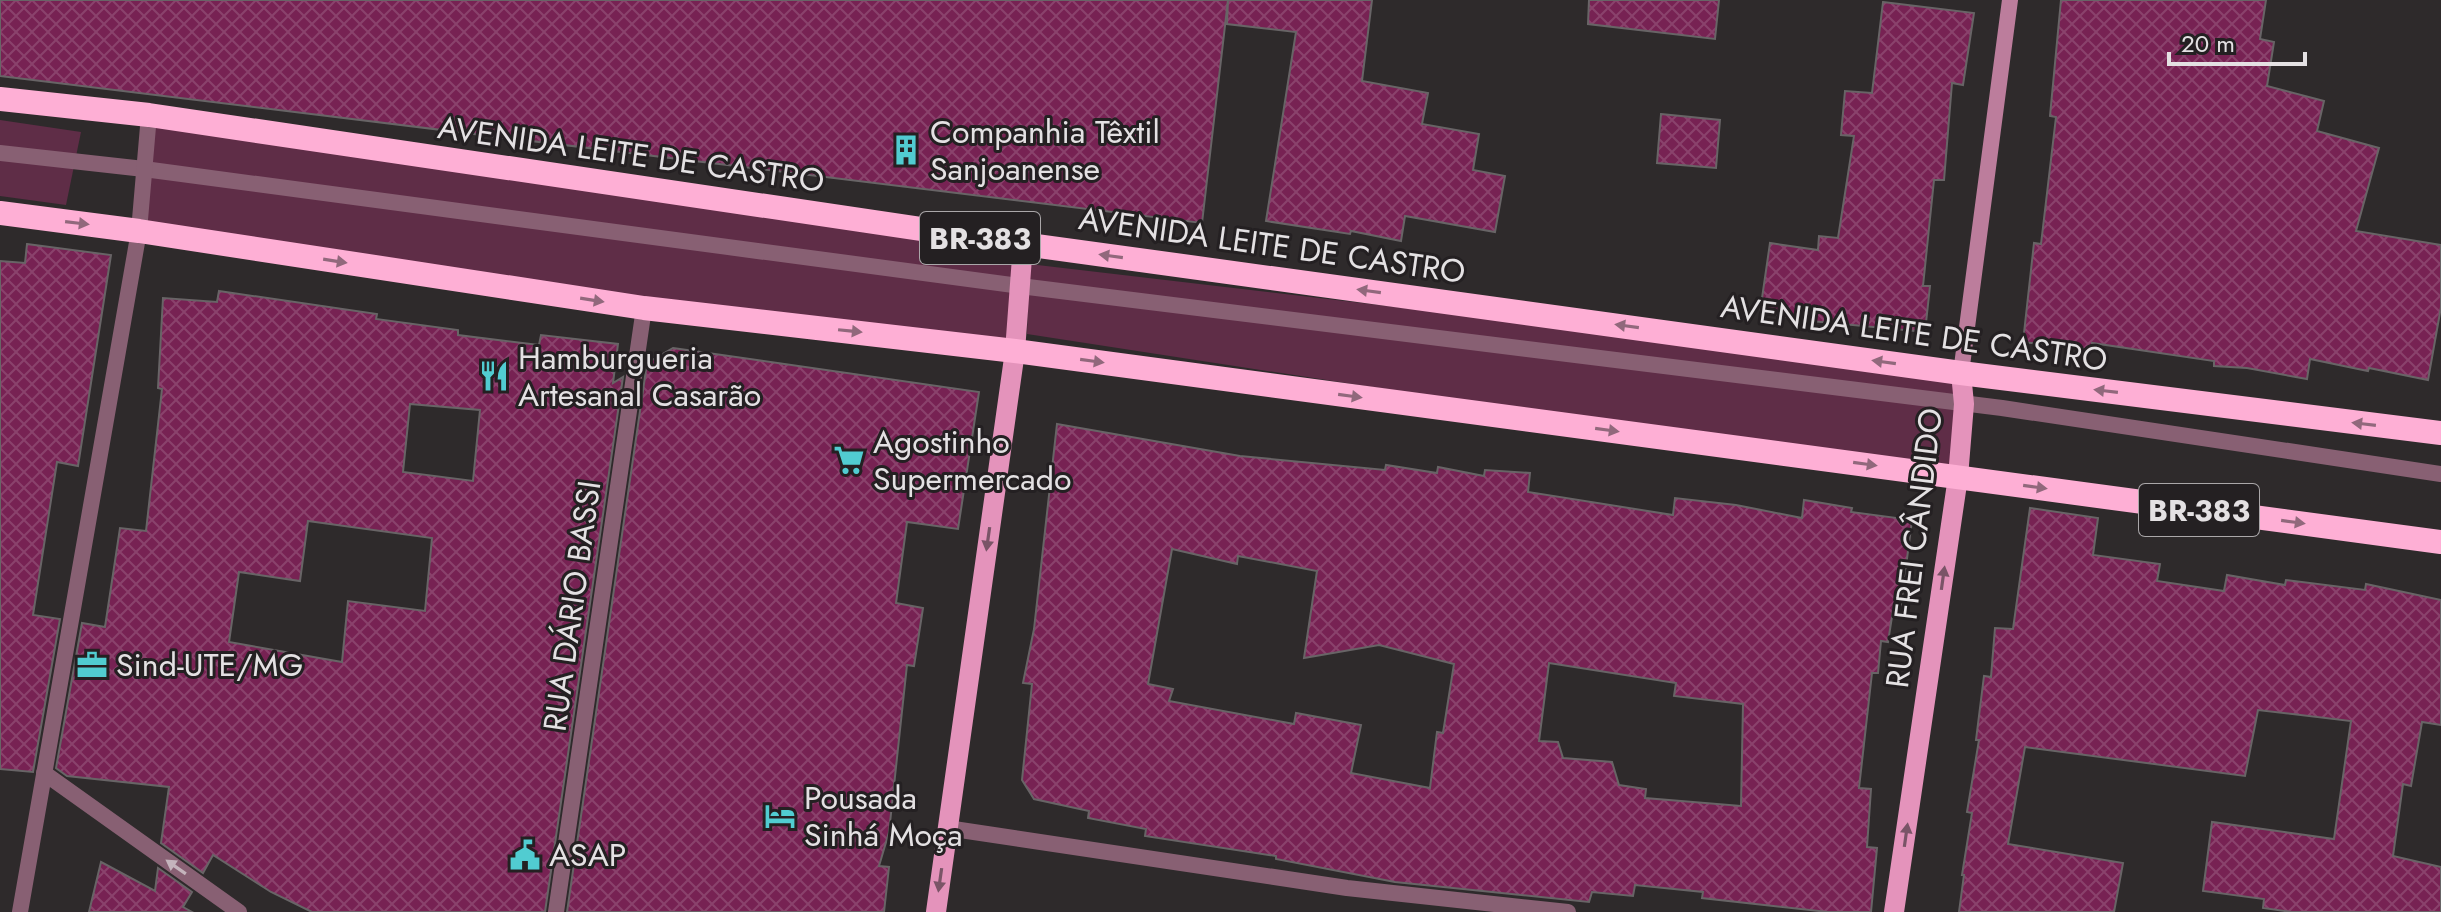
<svg xmlns="http://www.w3.org/2000/svg" width="2441" height="912" font-family="Jost,sans-serif">
<defs>
<pattern id="building-cross-hatch" width="8" height="8" patternUnits="userSpaceOnUse" patternTransform="scale(2)"><rect width="8" height="8" fill="#772253"/><path d="M0 0l8 8M0 8l8-8" fill="none" stroke="#8a426c"/></pattern>
</defs>
<rect width="100%" height="100%" fill="#2e2a2b"/>
<g fill="#5f2d47">
<path d="M149 115 1023 244 1015 351 139 231Z"/>
<path d="M0 120 81 132 66 205 0 196Z"/>
<path d="M1029 264 1961 373 1958 477 1027 334Z"/>
</g>
<g fill="url(#building-cross-hatch)" stroke="#686466" stroke-width="2" fill-rule="evenodd">
<path d="M0 0H1228L1202 223 0 76Z"/>
<path d="M1228 0H1372L1362 81 1428 93 1422 124 1479 134 1473 170 1505 176 1495 232 1405 216 1401 241 1351 231 1350 234 1266 221 1296 32 1227 24Z"/>
<path d="M1589 0H1719L1715 39 1588 24Z"/>
<path d="M2061 0H2266L2260 39 2274 42 2267 86 2324 101 2317 131 2379 148 2356 231 2441 245V307L2428 380 2369 368 2368 371 2310 359 2307 379 2247 368 2214 366V361L2092 343 2091 350 2023 342 2034 243 2041 244 2056 117 2050 116Z"/>
<path d="M1883 2 1974 13 1963 85 1952 83 1944 180H1934L1923 286H1930L1925 332 1811 321 1760 312 1770 243 1818 250 1819 236 1838 238 1854 136 1841 135 1845 91 1872 93Z"/>
<path d="M1661 114 1720 120 1716 168 1657 163Z"/>
<path d="M27 244 111 255 78 466 57 462 33 615 60 619 33 772 0 769V261L25 263Z"/>
<path d="M219 291 377 314 376 319 458 330V335L539 345 541 335 618 344 613 383 623 377 545 912H312L271 892 213 855 203 873 161 843 169 787 67 776 56 768 82 623 105 627 120 528 146 531 162 389 158 388 163 298 217 302ZM410 404 480 410 473 481 403 472ZM308 521 432 538 425 611 348 601 342 662 229 642 239 572 300 581Z"/>
<path d="M673 348 979 392 958 529 907 522 896 603 923 608 914 666 907 665 889 832 879 866 889 867 884 912H567L647 363Z"/>
<path d="M1057 424 1240 456 1385 470 1386 465 1437 473 1438 467 1484 476 1485 470 1530 473 1528 492 1673 515 1675 498 1736 505 1802 518 1804 500 1852 508 1851 512 1912 520 1901 605 1894 604 1888 642 1881 641 1878 673H1872L1859 788 1871 789 1867 847 1877 848 1871 912H1828L1702 898 1703 892 1635 885 1633 896 1592 892 1589 902 1395 882 1276 859V856L1145 836 1146 829 1088 818 1089 811 1034 799 1022 780 1032 684 1023 683 1034 629ZM1172 549 1237 564 1238 556 1317 571 1304 658 1379 645 1454 664 1443 733 1437 732 1430 788 1351 773 1361 725 1296 713 1294 724 1169 701 1173 689 1148 684ZM1549 663 1676 683 1674 696 1743 704 1741 806 1645 798 1646 789 1619 785 1612 762 1563 758 1558 742 1539 741Z"/>
<path d="M2030 508 2098 518 2093 555 2160 564 2157 581 2224 591 2227 575 2285 585 2286 580 2365 590 2366 584 2441 600V725L2422 722 2411 786 2403 784 2393 856 2441 867V912H2292L2263 908 2264 899 2203 891 2212 822 2334 839 2351 721 2258 710 2245 776 2025 747 2008 844 2123 863 2114 912H1959L1964 875H1962L1972 813 1967 812 1979 740H1976L1984 676 1991 677 1995 628 2013 629Z"/>
<path d="M101 862 155 891 158 868 192 892 183 907 192 912H89Z"/>
</g>
<g fill="none" stroke-linecap="round" stroke-linejoin="round">
<g stroke="#886073" stroke-width="16">
<path d="M0 153 144 169 1020 286 2002 408 2441 474"/>
<path d="M44 773 239 912"/>
<path d="M947 828 1347 888 1568 912"/>
<path d="M20 912 139 231 149 115"/>
<path d="M556 912 644 308"/>
</g>
<path stroke="#bc7d9c" stroke-width="16" d="M1961 373 2010 0"/>
<g stroke="#e493bb" stroke-width="20">
<path d="M936 912 1015 351 1023 244"/>
<path d="M1894 912 1958 477 1964 404 1961 373"/>
</g>
<g stroke="#feafd5" stroke-width="24">
<path d="M0 99 149 115 1023 244 1961 373 2441 433"/>
<path d="M0 213 139 231 644 308 1015 351 2441 542"/>
</g>
</g>
<defs><path id="oneway-solid" d="M-6-.8H1V-3.2L6.5 0L1 3.2V.8H-6Z" transform="scale(2)"/></defs>
<g fill="#91687c">
<use href="#oneway-solid" transform="translate(77 223) rotate(7)"/>
<use href="#oneway-solid" transform="translate(1111 256) rotate(-172)"/>
<use href="#oneway-solid" transform="translate(335 261) rotate(9)"/>
<use href="#oneway-solid" transform="translate(1369 291) rotate(-172)"/>
<use href="#oneway-solid" transform="translate(592 300) rotate(9)"/>
<use href="#oneway-solid" transform="translate(1627 326) rotate(-172)"/>
<use href="#oneway-solid" transform="translate(850 331) rotate(6)"/>
<use href="#oneway-solid" transform="translate(1092 361) rotate(8)"/>
<use href="#oneway-solid" transform="translate(1884 362) rotate(-172)"/>
<use href="#oneway-solid" transform="translate(2106 391) rotate(-173)"/>
<use href="#oneway-solid" transform="translate(1350 396) rotate(8)"/>
<use href="#oneway-solid" transform="translate(2364 424) rotate(-173)"/>
<use href="#oneway-solid" transform="translate(1607 430) rotate(8)"/>
<use href="#oneway-solid" transform="translate(1865 464) rotate(8)"/>
<use href="#oneway-solid" transform="translate(2035 487) rotate(8)"/>
<use href="#oneway-solid" transform="translate(2293 522) rotate(8)"/>
</g>
<g fill="#7a5467">
<use href="#oneway-solid" transform="translate(988 539) rotate(98)"/>
<use href="#oneway-solid" transform="translate(1943 578) rotate(-82)"/>
<use href="#oneway-solid" transform="translate(1906 835) rotate(-82)"/>
<use href="#oneway-solid" transform="translate(940 880) rotate(98)"/>
</g>
<use fill="#c4b4bc" href="#oneway-solid" transform="translate(176 867) rotate(-145)"/>
<defs>
<g id="building-bare" transform="scale(2.4)"><path d="M-4-6H4V6H1V3H-1V6H-4ZM-2.5-4.3h1.7v1.8h-1.7ZM.8-4.3h1.7v1.8H.8ZM-2.5-1h1.7V.8h-1.7ZM.8-1h1.7V.8H.8Z" fill="#51ccd1" stroke="#242022" stroke-width="2.5" paint-order="stroke"/></g>
<g id="restaurant-bare" transform="scale(2.4)"><path d="M-5-6h1v4h1v-4h1v4h1v-4h1v5L-1.5 .5V6h-2V.5L-5-1ZM5-6V6H3V1.5H1.5Q1.5-4 5-6Z" fill="#51ccd1" stroke="#242022" stroke-width="2.5" paint-order="stroke"/></g>
<g id="supermarket-bare" transform="scale(2.4)"><path d="M-6-5.5h2.5l.6 2H6L4.5 2H-2.5L-4.4-4H-6ZM-1.5 3.2a1.3 1.3 0 1 0 .1 0ZM3 3.2a1.3 1.3 0 1 0 .1 0Z" fill="#51ccd1" stroke="#242022" stroke-width="2.5" paint-order="stroke"/></g>
<g id="office-bare" transform="scale(2.4)"><path d="M-6-3h4V-5.5h4V-3h4V5H-6ZM-1-4.5V-3h2v-1.5ZM-6 0V1H6V0Z" fill="#51ccd1" stroke="#242022" stroke-width="2.5" paint-order="stroke"/></g>
<g id="hotel-bare" transform="scale(2.4)"><path d="M-6-4.5h1.5V1H6V5H4.5V3h-9V5H-6ZM-4 0a1.8 1.8 0 1 1 3.6 0ZM.5 0V-2.5h3Q6-2.5 6 0Z" fill="#51ccd1" stroke="#242022" stroke-width="2.5" paint-order="stroke"/></g>
<g id="civic-bare" transform="scale(2.4)"><path d="M-.6-6.5H3V-4.5H.6V-3L4-1V1h2V6H-6V1h2V-1L-.6-3ZM-1.2 2.5V6h2.4V2.5Z" fill="#51ccd1" stroke="#242022" stroke-width="2.5" paint-order="stroke"/></g>
</defs>
<g fill-rule="evenodd">
<use href="#building-bare" x="906" y="150"/>
<use href="#restaurant-bare" x="494" y="376"/>
<use href="#supermarket-bare" x="849" y="460"/>
<use href="#office-bare" x="92" y="665"/>
<use href="#hotel-bare" x="780" y="816"/>
<use href="#civic-bare" x="525" y="855"/>
</g>
<g text-anchor="middle" dominant-baseline="central" stroke-width="6" stroke-linejoin="round" paint-order="stroke">
<g fill="#242022" stroke="#aaa7a9" stroke-width="2">
<rect x="920" y="212" width="120" height="52" rx="6"/>
<rect x="2139" y="484" width="120" height="52" rx="6"/>
</g>
<g font-size="30" font-weight="bold" fill="#e4e1e3">
<text x="980" y="238">BR-383</text>
<text x="2199" y="510">BR-383</text>
</g>
<g font-size="32" fill="#e4e1e3" stroke="#242022" text-anchor="start">
<text x="930" y="132">Companhia Têxtil<tspan x="930" dy="37">Sanjoanense</tspan></text>
<text x="518" y="358">Hamburgueria<tspan x="518" dy="37">Artesanal Casarão</tspan></text>
<text x="873" y="442">Agostinho<tspan x="873" dy="37">Supermercado</tspan></text>
<text x="116" y="665">Sind-UTE/MG</text>
<text x="804" y="798">Pousada<tspan x="804" dy="37">Sinhá Moça</tspan></text>
<text x="549" y="855">ASAP</text>
</g>
<g font-size="32" fill="#e4e1e3" stroke="#242022">
<text transform="translate(631 154) rotate(8)">AVENIDA LEITE DE CASTRO</text>
<text transform="translate(1272 245) rotate(8)">AVENIDA LEITE DE CASTRO</text>
<text transform="translate(1914 333) rotate(8)">AVENIDA LEITE DE CASTRO</text>
<text transform="translate(1914 548) rotate(-83)">RUA FREI CÂNDIDO</text>
<text transform="translate(572 606) rotate(-82)">RUA DÁRIO BASSI</text>
</g>
</g>
<path d="M2169 52v12h136v-12" fill="none" stroke="#e4e1e3" stroke-width="4"/>
<text x="2181" y="52" font-size="24" fill="#e4e1e3" stroke="#242022" stroke-width="6" paint-order="stroke">20 m</text>
</svg>
